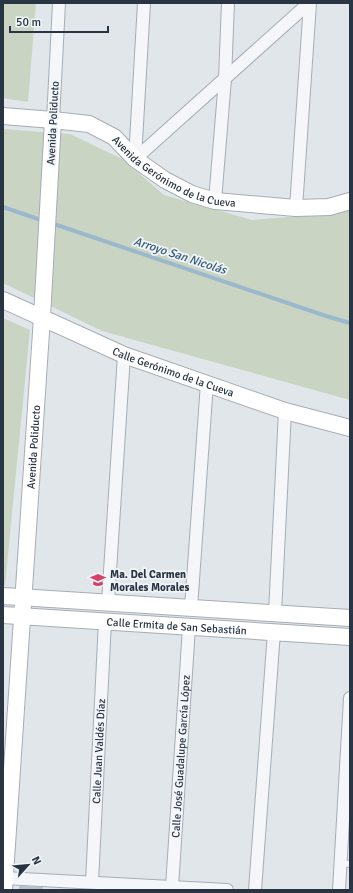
<svg xmlns="http://www.w3.org/2000/svg" width="353" height="893" font-family="Signika,sans-serif">
<defs>
<filter id="shadow"><feDropShadow dx="2.5" dy="4.5" stdDeviation="0" flood-color="#0004"/></filter>
</defs>
<rect width="100%" height="100%" fill="#e1e6eb"/>
<g fill="#c9d5c2">
<path d="M3 3H36L28 102 3 98Z"/>
<path d="M3 129 70 134 122 159 164 195 252 220 340 213 350 208V400L102 331 3 283Z"/>
<path d="M3 318 30 330 5 585H3Z"/>
</g>
<g fill="none" stroke-linecap="round" stroke-linejoin="round">
<g stroke="#9bb9cc" stroke-width="4">
<path d="M3 207 44 221"/>
<path d="M51 223 326 316 350 323"/>
</g>
</g>
<path fill="#b8c0c8" filter="url(#shadow)" d="M19 886 43 887V890H19Z"/>
<g fill="none" stroke-linecap="round" stroke-linejoin="round">
<g stroke="#a6adb5" stroke-width="8">
<path id="lane" d="M341 863 350 864"/>
</g>
<g stroke="#a6adb5" stroke-width="14">
<g id="street">
<path d="M53 120 59 3"/>
<path d="M135 159 309 3"/>
<path d="M135 159 144 3"/>
<path d="M215 201 225 79 228 3"/>
<path d="M296 208 310 3"/>
<path d="M108 602 124 355"/>
<path d="M191 608 207 383"/>
<path d="M275 613 285 411"/>
<path d="M4 878 227 890"/>
<path id="s1" d="M92 882 105 621"/>
<path id="s2" d="M172 887 189 627"/>
<path d="M255 890 274 632"/>
<path d="M339 890 350 698"/>
</g>
</g>
<g stroke="#a6adb5" stroke-width="18">
<g id="secondary">
<path id="s3" d="M3 116 53 120 89 124 114 137 135 159 165 180 192 194 215 201 296 208 329 207 350 201"/>
<path id="s4" d="M3 300 124 355 285 411 350 428"/>
<path d="M3 596 350 618"/>
<path id="s5" d="M3 615 350 637"/>
<path id="s6" d="M4 890 42 317 53 120"/>
</g>
</g>
<use href="#lane" stroke="#f4f6f9" stroke-width="6"/>
<use href="#street" stroke="#f4f6f9" stroke-width="12"/>
<use href="#secondary" stroke="#fff" stroke-width="16"/>
</g>
<defs>
<g id="school-bare" transform="scale(1.2)"><path d="M0-5L7-2L0 1L-7-2ZM-4 1L0 2.5L4 1V4Q0 6-4 4Z" fill="#d54169" stroke="#f1f5f8" stroke-width="2.5" paint-order="stroke"/></g>
</defs>
<g fill-rule="evenodd">
<use href="#school-bare" x="98" y="580"/>
</g>
<g text-anchor="middle" dominant-baseline="central" stroke-width="3.5" stroke-linejoin="round" paint-order="stroke">
<g font-size="11" fill="#293543" stroke="#f1f5f8">
<text transform="translate(53 123) rotate(-87)">Avenida Poliducto</text>
<text stroke="none"><textPath href="#s3" startOffset="186">Avenida Gerónimo de la Cueva</textPath></text>
<text stroke="none"><textPath href="#s4" startOffset="185">Calle Gerónimo de la Cueva</textPath></text>
<text stroke="none"><textPath href="#s6" startOffset="444">Avenida Poliducto</textPath></text>
<text stroke="none"><textPath href="#s5" startOffset="174">Calle Ermita de San Sebastián</textPath></text>
<text stroke="none"><textPath href="#s1" startOffset="131">Calle Juan Valdés Díaz</textPath></text>
<text stroke="none"><textPath href="#s2" startOffset="131">Calle José Guadalupe García López</textPath></text>
</g>
<g font-size="11" font-weight="bold" fill="#293543" stroke="#f1f5f8" text-anchor="start">
<text x="110" y="574">Ma. Del Carmen<tspan x="110" dy="13">Morales Morales</tspan></text>
</g>
<g font-size="12" font-style="italic" fill="#305a7a" stroke="#f1f5f8">
<text transform="translate(180 256) rotate(18)">Arroyo San Nicolás</text>
</g>
</g>
<rect width="353" height="893" fill="none" stroke="#293543" stroke-width="8"/>
<g transform="translate(28 865) rotate(63)" stroke="#f1f5f8" stroke-width="3" paint-order="stroke">
<path d="M0-3L7 15L0 10L-7 15Z" fill="#293543"/>
<text y="-6" font-size="11" font-weight="bold" text-anchor="middle" fill="#293543">N</text>
</g>
<path d="M10 26v6h98v-6" fill="none" stroke="#293543" stroke-width="2"/>
<text x="16" y="26" font-size="12" fill="#293543" stroke="#f1f5f8" stroke-width="3" paint-order="stroke">50 m</text>
</svg>
